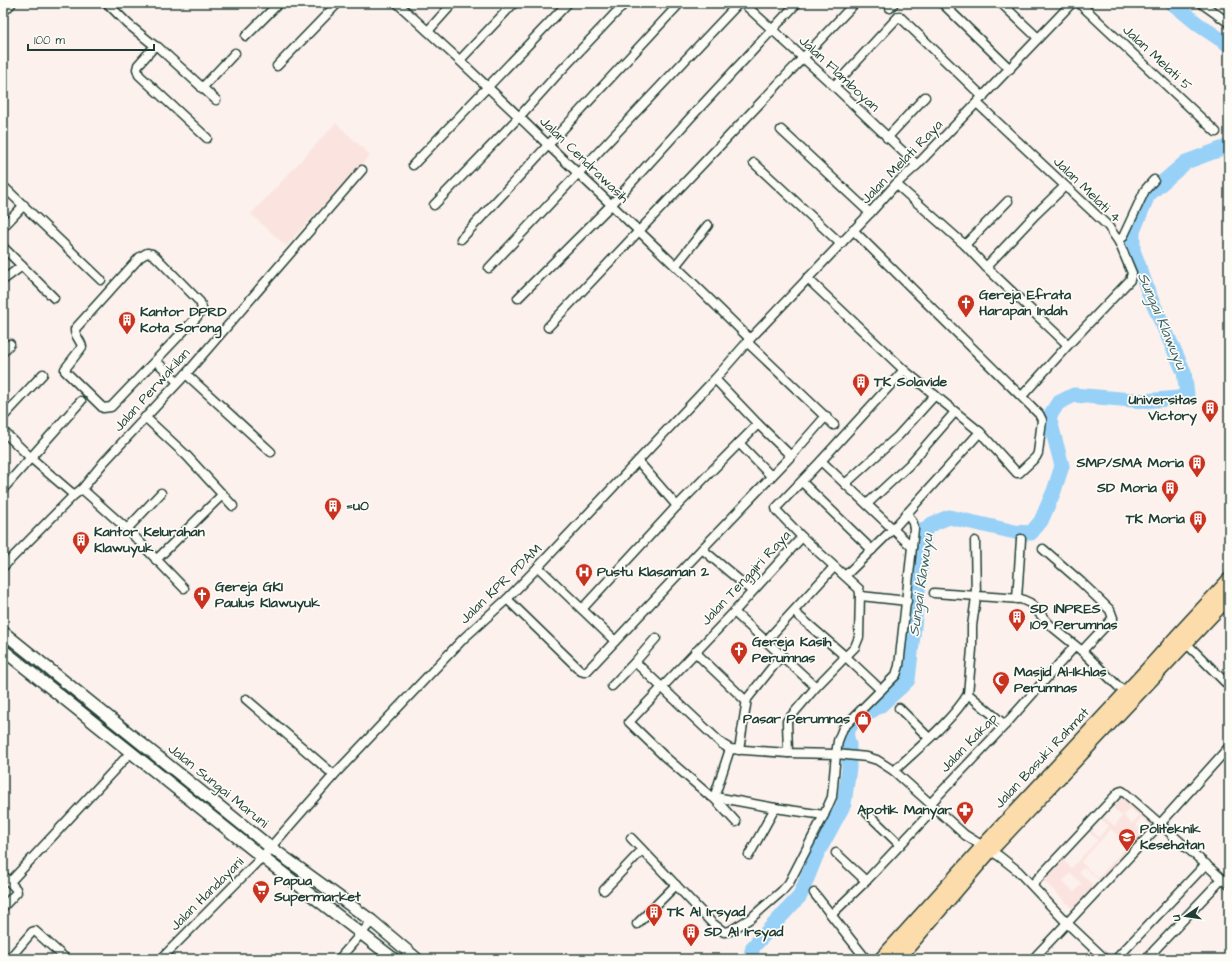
<svg xmlns="http://www.w3.org/2000/svg" width="1232" height="962" font-family="'Architects Daughter',sans-serif">
<rect width="100%" height="100%" fill="#fcf1ec"/>
<filter id="ink" filterUnits="userSpaceOnUse"><feTurbulence type="fractalNoise" baseFrequency=".025" numOctaves="2"/><feDisplacementMap in="SourceGraphic" scale="8" xChannelSelector="R" yChannelSelector="G"/><feConvolveMatrix kernelMatrix="1 2 1 2 8 2 1 2 1" color-interpolation-filters="sRGB"/></filter>
<g filter="url(#ink)">
<g fill="#fbe4df" fill-rule="evenodd">
<path d="M336 123 370 155 286 246 251 214Z"/>
<path d="M1123 787 1159 823 1074 910 1038 875ZM1112 807 1122 816 1115 826 1104 817ZM1130 808 1139 816 1132 824 1123 815ZM1099 817 1109 826 1099 837 1089 829ZM1142 817 1151 827 1143 834 1135 824ZM1111 829 1128 845 1098 878 1081 862ZM1088 831 1098 840 1071 868 1061 858ZM1084 867 1099 880 1094 886 1079 872ZM1071 873 1082 884 1074 892 1063 881Z"/>
</g>
<g fill="none" stroke-linecap="round" stroke-linejoin="round">
<g stroke="#98d1f7" stroke-width="15">
<path d="M1172 3 1199 25 1229 45"/>
<path d="M750 959 753 947 800 896 816 856 844 804 849 768V745L846 733 853 722 881 705 901 687 908 680 925 529 932 524 949 517 1015 532 1031 533 1041 521 1054 491 1062 466 1049 417 1058 403 1074 395 1144 401 1178 398 1187 394 1184 372 1151 299 1133 250V231L1148 195 1186 162 1229 146"/>
</g>
<g stroke="#1f3d34" stroke-width="11">
<g id="minor">
<path d="M107 3 128 24 155 46 158 47 216 100"/>
<path d="M397 3C448 49 498 96 547 144 615 208 684 273 750 339"/>
<path d="M743 3 834 86 917 165"/>
<path d="M942 3 1010 69"/>
<path d="M1001 3 1038 38"/>
<path d="M1079 3 1216 132"/>
<path d="M1201 3 1229 23"/>
<path d="M890 8 894 3"/>
<path d="M428 31 453 3"/>
<path d="M246 36 279 3"/>
<path d="M155 46 138 65 137 69 139 75 207 138"/>
<path d="M460 60 514 3"/>
<path d="M277 66 338 3"/>
<path d="M834 86 899 16 983 97"/>
<path d="M202 88 235 53"/>
<path d="M977 103 1108 226 1119 242 1132 273 1130 280 1068 345 1022 396"/>
<path d="M781 130 870 213"/>
<path d="M887 138 925 97"/>
<path d="M754 163 841 244"/>
<path d="M413 165 568 3"/>
<path d="M896 184 965 245 986 267 1068 345"/>
<path d="M3 186 101 280"/>
<path d="M434 205 519 117 555 77 625 3"/>
<path d="M3 227 24 205"/>
<path d="M461 239 680 3"/>
<path d="M1119 242 1124 235 1145 190 1154 180"/>
<path d="M965 245 1008 201"/>
<path d="M3 247 54 298"/>
<path d="M147 253 152 254 156 257 200 302 202 308 197 317 111 407 103 408 65 371V369L82 347C81 340 74 336 75 329L140 257Z"/>
<path d="M676 265 708 225"/>
<path d="M986 267 1035 215 1065 186"/>
<path d="M489 268 739 3"/>
<path d="M807 278 904 370 980 432 1017 473H1019L1036 457 1038 453 1042 420 1039 414 853 230"/>
<path d="M3 280 22 266"/>
<path d="M518 298 612 204 691 117 797 3"/>
<path d="M548 327 855 3"/>
<path d="M747 342 834 425"/>
<path d="M3 352 10 344"/>
<path d="M156 361 178 382"/>
<path d="M186 374 271 452"/>
<path d="M715 379 758 424"/>
<path d="M3 417 43 374"/>
<path d="M145 417 187 456 233 506"/>
<path d="M3 431 31 458 74 495"/>
<path d="M739 443 771 476"/>
<path d="M638 461 677 506"/>
<path d="M821 461 912 547"/>
<path d="M802 482 872 550"/>
<path d="M845 484 898 436 935 395"/>
<path d="M3 489 81 401"/>
<path d="M82 489 127 529 184 588"/>
<path d="M867 504 909 465 955 412"/>
<path d="M127 529 161 493"/>
<path d="M802 537 859 589 860 594 859 637 855 647 816 687"/>
<path d="M975 541 976 597 972 626V649L968 694 1005 725"/>
<path d="M702 549 791 456 826 416"/>
<path d="M1043 549 1081 582 1110 610 1113 618 1082 651"/>
<path d="M156 560 223 494"/>
<path d="M3 567 74 495 82 489 104 462 186 374 362 170"/>
<path d="M538 567 615 641"/>
<path d="M845 576 893 529 980 432"/>
<path d="M934 593 1021 599 1030 603 1050 625 1082 651 1125 693"/>
<path d="M861 596 907 601"/>
<path d="M507 599 581 671 584 672 587 671 702 549 752 591"/>
<path d="M1017 599 1021 539"/>
<path d="M582 609 677 506 758 424 791 456"/>
<path d="M734 612 816 687 787 721 788 753"/>
<path d="M794 612 846 657 881 690"/>
<path d="M1183 640 1229 686"/>
<path d="M766 641 834 567"/>
<path d="M695 652 746 701"/>
<path d="M635 662 722 744 730 749 788 753 836 754 867 757 877 760 894 771 965 835 999 856 1018 871 1067 923 1033 959"/>
<path d="M612 686 635 662 656 638"/>
<path d="M246 699 334 775"/>
<path d="M899 708 929 738"/>
<path d="M739 750 747 699 782 655"/>
<path d="M894 771C917 749 952 721 968 694"/>
<path d="M714 798 730 749"/>
<path d="M714 798 736 822"/>
<path d="M930 804 1005 725 1075 646"/>
<path d="M867 813 900 845"/>
<path d="M824 815 775 808 710 796 664 756 629 722 734 612 802 537 777 511 776 508 821 461 904 370"/>
<path d="M631 838 712 923 724 932 730 931 751 918 782 891 789 883 824 815 832 797 836 754 838 741 843 728 896 675 899 666 914 529 913 523 907 513"/>
<path d="M836 853 866 881"/>
<path d="M749 855 775 808"/>
<path d="M3 875 16 889 17 892 3 907"/>
<path d="M10 882 131 752"/>
<path d="M1032 885 1119 792 1122 791 1125 793 1229 885"/>
<path d="M604 890 642 850"/>
<path d="M814 893 866 959"/>
<path d="M832 914 866 881 935 808"/>
<path d="M637 924 676 885"/>
<path d="M9 959 32 932 35 931 66 959"/>
<path d="M161 959 262 857 334 775 464 638 507 599 538 567 715 379 750 339 870 213 896 184 917 165 1072 3"/>
<path d="M339 959 372 921"/>
<path d="M1105 959 1067 923 1160 824 1229 747"/>
<path d="M1116 959 1206 864"/>
<path d="M1146 959 1222 879"/>
<path d="M1228 959 1229 958"/>
</g>
</g>
<g stroke="#1f3d34" stroke-width="14">
<g id="secondary">
<path d="M3 10 10 3"/>
<path d="M3 632 270 847 372 921 417 959"/>
<path d="M3 650 262 857 394 959"/>
</g>
</g>
<g stroke="#1f3d34" stroke-width="16">
<g id="trunk">
<path d="M881 959 983 846 1145 672 1178 635 1229 580"/>
<path d="M898 959 990 851 1229 597"/>
</g>
</g>
<use href="#minor" stroke="#fdfcf7" stroke-width="8"/>
<use href="#secondary" stroke="#fdfcf7" stroke-width="11"/>
<use href="#trunk" stroke="#fcdcab" stroke-width="13"/>
</g>
</g>
<defs>
<g id="church-pin" transform="scale(0.9)"><path d="M0 17L-7.5 6A9.5 9.5 0 1 1 7.5 6Z" fill="#c8321e" stroke="#fdfcf7"/><path d="M-1.2-6h2.4v3.5h3.3v2.4h-3.3V6h-2.4V-.1h-3.3v-2.4h3.3Z" fill="#fff"/></g>
<g id="building-pin" transform="scale(0.9)"><path d="M0 17L-7.5 6A9.5 9.5 0 1 1 7.5 6Z" fill="#c8321e" stroke="#fdfcf7"/><path d="M-4-6H4V6H1V3H-1V6H-4ZM-2.5-4.3h1.7v1.8h-1.7ZM.8-4.3h1.7v1.8H.8ZM-2.5-1h1.7V.8h-1.7ZM.8-1h1.7V.8H.8Z" fill="#fff"/></g>
<g id="hospital-pin" transform="scale(0.9)"><path d="M0 17L-7.5 6A9.5 9.5 0 1 1 7.5 6Z" fill="#c8321e" stroke="#fdfcf7"/><path d="M-5-5h3v3.5h4V-5h3V5h-3V1.5h-4V5h-3Z" fill="#fff"/></g>
<g id="mosque-pin" transform="scale(0.9)"><path d="M0 17L-7.5 6A9.5 9.5 0 1 1 7.5 6Z" fill="#c8321e" stroke="#fdfcf7"/><path d="M3.5-4.9A6 6 0 1 0 3.5 4.9A5 5 0 1 1 3.5-4.9Z" fill="#fff"/></g>
<g id="shop-pin" transform="scale(0.9)"><path d="M0 17L-7.5 6A9.5 9.5 0 1 1 7.5 6Z" fill="#c8321e" stroke="#fdfcf7"/><path d="M-5-2.5h2.3a2.7 3.5 0 0 1 5.4 0H5L5.5 6h-11ZM-1.5-2.5h3a1.5 2.3 0 0 0-3 0Z" fill="#fff"/></g>
<g id="pharmacy-pin" transform="scale(0.9)"><path d="M0 17L-7.5 6A9.5 9.5 0 1 1 7.5 6Z" fill="#c8321e" stroke="#fdfcf7"/><path d="M-2-6h4v4h4v4h-4v4h-4v-4h-4v-4h4Z" fill="#fff"/></g>
<g id="university-pin" transform="scale(0.9)"><path d="M0 17L-7.5 6A9.5 9.5 0 1 1 7.5 6Z" fill="#c8321e" stroke="#fdfcf7"/><path d="M0-5L7-2L0 1L-7-2ZM-4 1L0 2.5L4 1V4Q0 6-4 4Z" fill="#fff"/></g>
<g id="supermarket-pin" transform="scale(0.9)"><path d="M0 17L-7.5 6A9.5 9.5 0 1 1 7.5 6Z" fill="#c8321e" stroke="#fdfcf7"/><path d="M-6-5.5h2.5l.6 2H6L4.5 2H-2.5L-4.4-4H-6ZM-1.5 3.2a1.3 1.3 0 1 0 .1 0ZM3 3.2a1.3 1.3 0 1 0 .1 0Z" fill="#fff"/></g>
</defs>
<g fill-rule="evenodd">
<use href="#church-pin" x="966" y="303"/>
<use href="#building-pin" x="127" y="320"/>
<use href="#building-pin" x="861" y="382"/>
<use href="#building-pin" x="1210" y="408"/>
<use href="#building-pin" x="1197" y="463"/>
<use href="#building-pin" x="1170" y="488"/>
<use href="#building-pin" x="333" y="506"/>
<use href="#building-pin" x="1198" y="519"/>
<use href="#building-pin" x="81" y="540"/>
<use href="#hospital-pin" x="584" y="572"/>
<use href="#church-pin" x="202" y="595"/>
<use href="#building-pin" x="1017" y="617"/>
<use href="#church-pin" x="739" y="650"/>
<use href="#mosque-pin" x="1001" y="680"/>
<use href="#shop-pin" x="863" y="719"/>
<use href="#pharmacy-pin" x="965" y="810"/>
<use href="#university-pin" x="1127" y="837"/>
<use href="#supermarket-pin" x="261" y="889"/>
<use href="#building-pin" x="654" y="912"/>
<use href="#building-pin" x="691" y="932"/>
</g>
<g text-anchor="middle" dominant-baseline="central" stroke-width="3.5" stroke-linejoin="round" paint-order="stroke">
<g font-size="14" fill="#1f3d34" stroke="#fdfcf7">
<text transform="translate(1157 58) rotate(43)">Jalan Melati 5</text>
<text transform="translate(839 74) rotate(43)">Jalan Flamboyan</text>
<text transform="translate(584 160) rotate(44)">Jalan Cendrawasih</text>
<text transform="translate(902 162) rotate(-46)">Jalan Melati Raya</text>
<text transform="translate(1087 190) rotate(44)">Jalan Melati 4</text>
<text transform="translate(152 390) rotate(-48)">Jalan Perwakilan</text>
<text transform="translate(746 578) rotate(-47)">Jalan Tenggiri Raya</text>
<text transform="translate(501 584) rotate(-44)">Jalan KPR PDAM</text>
<text transform="translate(969 743) rotate(-46)">Jalan Kakap</text>
<text transform="translate(1042 758) rotate(-47)">Jalan Basuki Rahmat</text>
<text transform="translate(218 786) rotate(39)">Jalan Sungai Maruni</text>
<text transform="translate(207 894) rotate(-45)">Jalan Handayani</text>
</g>
<g font-size="14" font-weight="bold" fill="#1f3d34" stroke="#fdfcf7" text-anchor="start">
<text x="979" y="295">Gereja Efrata<tspan x="979" dy="16">Harapan Indah</tspan></text>
<text x="140" y="312">Kantor DPRD<tspan x="140" dy="16">Kota Sorong</tspan></text>
<text x="874" y="382">TK Solavide</text>
<text x="1197" y="400" text-anchor="end">Universitas<tspan x="1197" dy="16">Victory</tspan></text>
<text x="1184" y="463" text-anchor="end">SMP/SMA Moria</text>
<text x="1157" y="488" text-anchor="end">SD Moria</text>
<text x="346" y="506">=u0</text>
<text x="1185" y="519" text-anchor="end">TK Moria</text>
<text x="94" y="532">Kantor Kelurahan<tspan x="94" dy="16">Klawuyuk</tspan></text>
<text x="597" y="572">Pustu Klasaman 2</text>
<text x="215" y="587">Gereja GKI<tspan x="215" dy="16">Paulus Klawuyuk</tspan></text>
<text x="1030" y="609">SD INPRES<tspan x="1030" dy="16">109 Perumnas</tspan></text>
<text x="752" y="642">Gereja Kasih<tspan x="752" dy="16">Perumnas</tspan></text>
<text x="1014" y="672">Masjid Al-Ikhlas<tspan x="1014" dy="16">Perumnas</tspan></text>
<text x="850" y="719" text-anchor="end">Pasar Perumnas</text>
<text x="952" y="810" text-anchor="end">Apotik Manyar</text>
<text x="1140" y="829">Politeknik<tspan x="1140" dy="16">Kesehatan</tspan></text>
<text x="274" y="881">Papua<tspan x="274" dy="16">Supermarket</tspan></text>
<text x="667" y="912">TK Al Irsyad</text>
<text x="704" y="932">SD Al Irsyad</text>
</g>
<g font-size="15" font-style="italic" fill="#3d6265" stroke="#fdfcf7">
<text transform="translate(1162 321) rotate(67)">Sungai Klawuyu</text>
<text transform="translate(921 585) rotate(-82)">Sungai Klawuyu</text>
</g>
</g>
<rect width="1232" height="962" fill="none" stroke="#fdfcf7" stroke-width="16"/>
<rect x="8" y="8" width="1216" height="946" fill="none" stroke="#1f3d34" stroke-width="1.5" filter="url(#ink)"/>
<g transform="translate(1186 916) rotate(257)" stroke="#fdfcf7" stroke-width="3" paint-order="stroke">
<path d="M0-3L7 15L0 10L-7 15Z" fill="#1f3d34"/>
<text y="-6" font-size="11" font-weight="bold" text-anchor="middle" fill="#1f3d34">U</text>
</g>
<path d="M28 44v6h126v-6" fill="none" stroke="#1f3d34" stroke-width="2"/>
<text x="34" y="44" font-size="12" fill="#1f3d34" stroke="#fdfcf7" stroke-width="3" paint-order="stroke">100 m</text>
</svg>
